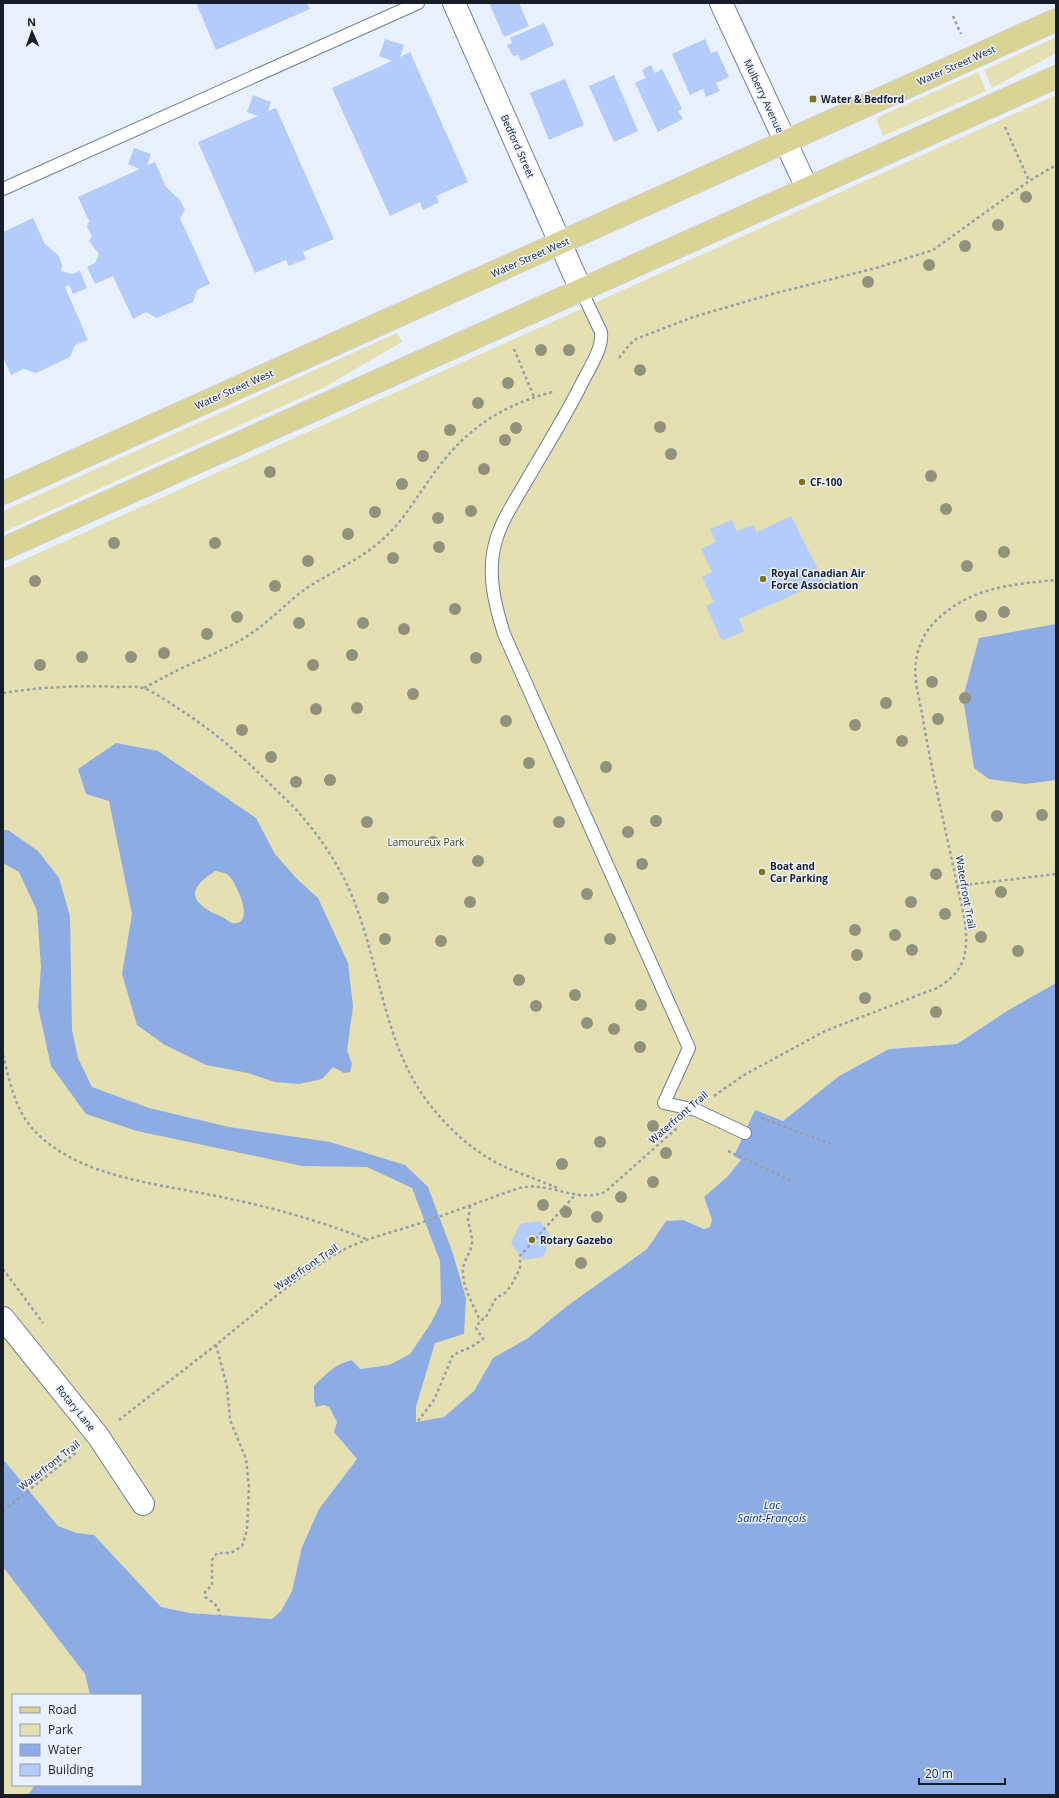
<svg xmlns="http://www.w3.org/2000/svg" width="1059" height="1798" font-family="'Open Sans',sans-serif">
<rect width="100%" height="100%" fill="#eaf1fe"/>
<g fill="#e4e0b1">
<path d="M1056 37V53L992 88 984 70Z"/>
<path d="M978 72 986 91 883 136 876 118Z"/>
<path d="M1056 95V624L1045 626 1040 781 1056 780V983L1007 1011 957 1044 889 1049 839 1076 783 1121 745 1133 734 1156 741 1160 727 1177 704 1197 712 1220 710 1227 704 1229 683 1220 666 1221 647 1249 567 1306 528 1338 493 1358 474 1391 444 1417 415 1422 416 1407 435 1343 421 1338 410 1354 389 1365 360 1369 352 1360 343 1362 324 1405 329 1406 337 1422 335 1432 357 1459 319 1509 302 1547 292 1591 281 1611 272 1619 190 1613 161 1607 94 1536 77 1533 58 1526 3 1459V569Z"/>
<path d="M397 333 402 342 325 387 3 532V511Z"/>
<path d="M3 1567 85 1674 90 1695H13V1785H35L28 1795H3Z"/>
</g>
<g fill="#8eace4" fill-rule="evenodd">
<path d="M1056 624V780L1026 784 989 779 974 768 963 698 979 638Z"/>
<path d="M116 743 158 751 256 818 275 854 297 879 318 898 348 963 353 1006 347 1050 352 1064 350 1072 344 1073 333 1067 322 1079 299 1084 275 1082 248 1073 206 1065 165 1045 137 1025 122 974 132 914 109 801 86 794 78 769ZM215 871C220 872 226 872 229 876 236 883 250 913 241 921 240 922 238 923 236 923 230 924 227 919 222 917 219 915 215 914 211 912 185 897 194 885 215 871Z"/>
<path d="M3 830H8L38 851 59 878 70 916 72 1030 78 1058 92 1087 149 1108 229 1127 330 1142 405 1165 428 1187 452 1251 466 1298 464 1334 435 1343 416 1407V1422L444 1417 474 1391 493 1358 528 1338 567 1306 647 1249 666 1221 683 1220 704 1229 710 1227 712 1220 704 1197 727 1177 741 1160 734 1156 755 1110 783 1121 839 1076 889 1049 957 1044 1007 1011 1056 983V1795H28L35 1785H141V1695H90L85 1674 3 1567V1459L58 1526 77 1533 94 1535 161 1607 190 1613 272 1619 281 1611 292 1591 302 1547 319 1509 357 1459 334 1432 337 1422 329 1407 324 1405 316 1407 314 1401V1386C325 1375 336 1363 352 1360L360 1369 389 1365 410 1354 431 1323 441 1303 440 1261 412 1188 367 1167 302 1166 137 1131 86 1114 51 1066 38 1007 41 967 37 911 19 872 3 863Z"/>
</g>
<g fill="#b3ccfb">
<path d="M196 3H307L310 9 216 50Z"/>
<path d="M489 3H519L529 26 504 37Z"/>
<path d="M544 23 554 45 521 61 518 55 513 56 507 45 512 43 510 38Z"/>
<path d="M385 39 404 45 400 57 410 52 468 182 436 196 439 202 423 210 420 202 390 216 332 88 392 61 379 56Z"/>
<path d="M705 39 711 53 717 51 729 77 716 83 720 91 706 97 703 89 690 95 672 54Z"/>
<path d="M651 65 655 73 662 69 682 109 678 111 683 119 658 132 635 83 646 78 642 70Z"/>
<path d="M614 75 638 131 614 142 589 86Z"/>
<path d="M565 79 584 125 549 140 530 93Z"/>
<path d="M253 95 271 102 268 111 276 108 334 239 303 252 306 259 289 266 286 260 255 273 198 142 258 116 247 112Z"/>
<path d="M134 148 151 154 147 165 155 162 166 187 180 200 185 210 180 218 210 284 197 290 193 302 157 318 146 312 133 319 113 276 95 284 87 267 95 263 99 254 89 241 92 236 87 227 89 221 78 197 140 169 128 164Z"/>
<path d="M33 218 45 244 59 256 62 265 61 271 72 274 80 271 87 288 73 294 69 285 65 287 88 340 75 345 70 357 36 373 24 369 11 375 3 357V232Z"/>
<path d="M791 516 824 581 739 619 744 631 722 641 706 606 714 602 702 577 712 572 701 549 716 542 710 529 732 520 737 531 753 525 757 532Z"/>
<path d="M540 1221 552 1238 543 1257 523 1260 511 1243 520 1224Z"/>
</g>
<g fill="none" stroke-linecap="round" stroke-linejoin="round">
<g stroke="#6e7e9a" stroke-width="14">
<g id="lane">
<path d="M3 189 418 3"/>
<path d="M581 290 601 332C603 348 591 365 584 379 566 416 544 450 524 485 513 504 500 523 495 544 487 575 495 605 504 634L689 1048 664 1103 696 1110 745 1133"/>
</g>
</g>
<g stroke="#6e7e9a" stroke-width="24">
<g id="street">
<path d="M454 3 581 290"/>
<path d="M721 3 807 188"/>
<path d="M3 1318 98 1436 143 1504"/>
</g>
</g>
<g stroke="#d1d2d4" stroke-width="24">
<g id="primary">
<path d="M3 493 1056 20"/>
<path d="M3 549 1056 77"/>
</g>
</g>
<g stroke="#979eaa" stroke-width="2.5" stroke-dasharray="3 3" stroke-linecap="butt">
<path d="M953 16 961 34"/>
<path d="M1005 127 1029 181"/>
<path d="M514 349 534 397"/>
<path d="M619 358 630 344 636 339 693 317 772 294 876 268 933 250 1029 181 1056 165"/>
<path d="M144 688C157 681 170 674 184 667 206 657 229 648 249 635 271 621 288 600 310 586 335 570 363 558 384 538 401 523 412 504 425 486 459 435 494 407 553 392"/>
<path d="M3 693C41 687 80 685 118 687 126 687 135 686 143 688 153 691 173 705 182 711 215 732 243 757 271 785 282 796 295 807 305 820 327 846 346 877 357 909 381 974 386 1049 430 1105 449 1129 475 1153 503 1166 521 1174 541 1181 560 1189"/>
<path d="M957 886 1056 874"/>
<path d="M3 1055C9 1079 15 1109 32 1128 77 1179 163 1184 226 1198 274 1208 320 1221 366 1239"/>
<path d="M714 1096 744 1075 825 1031 937 988C949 981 960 971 964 957 970 934 962 907 957 885 946 830 932 774 923 719 920 700 913 680 916 661 918 645 927 627 940 617 973 587 1014 584 1056 580"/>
<path d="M761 1118 831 1144"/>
<path d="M728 1151 794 1182"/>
<path d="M470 1206C470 1211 468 1217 468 1221 470 1229 472 1235 472 1243 471 1253 464 1259 463 1269 462 1288 474 1305 480 1321"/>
<path d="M3 1269 43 1323"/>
<path d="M216 1345 227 1386 230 1420 246 1459 249 1487 247 1530 242 1546 231 1553H217L212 1560V1585L205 1592V1597C213 1602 219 1606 220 1616"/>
<path d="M119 1420C151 1395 184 1370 217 1344 258 1311 299 1274 345 1249 367 1238 391 1233 414 1225 448 1214 482 1201 516 1189 546 1179 576 1204 605 1192L677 1128"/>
<path d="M418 1421 434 1400 453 1355 471 1347 483 1339 476 1328 480 1321 486 1317 496 1298 505 1293 511 1286 520 1268V1256L576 1194"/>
<path d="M3 1511 78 1451"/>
</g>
<use href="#lane" stroke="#fff" stroke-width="12"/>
<use href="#street" stroke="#fff" stroke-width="22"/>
<use href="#primary" stroke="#d9d494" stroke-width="22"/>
</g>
<g fill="#91927b">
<circle cx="1026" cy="197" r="6"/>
<circle cx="998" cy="225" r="6"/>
<circle cx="965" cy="246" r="6"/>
<circle cx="929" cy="265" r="6"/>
<circle cx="868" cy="282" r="6"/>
<circle cx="541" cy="350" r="6"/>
<circle cx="569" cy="350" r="6"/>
<circle cx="640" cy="370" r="6"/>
<circle cx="508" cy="383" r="6"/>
<circle cx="478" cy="403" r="6"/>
<circle cx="660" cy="427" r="6"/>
<circle cx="516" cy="428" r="6"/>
<circle cx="450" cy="430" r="6"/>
<circle cx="505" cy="440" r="6"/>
<circle cx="671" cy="454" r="6"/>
<circle cx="423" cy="456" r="6"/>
<circle cx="484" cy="469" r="6"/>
<circle cx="270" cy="472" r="6"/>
<circle cx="931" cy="476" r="6"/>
<circle cx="402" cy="484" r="6"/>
<circle cx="946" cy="509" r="6"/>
<circle cx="471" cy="511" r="6"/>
<circle cx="375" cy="512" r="6"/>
<circle cx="438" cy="518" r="6"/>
<circle cx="348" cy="534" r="6"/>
<circle cx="114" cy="543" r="6"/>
<circle cx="215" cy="543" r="6"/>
<circle cx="439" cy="547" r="6"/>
<circle cx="1004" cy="552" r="6"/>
<circle cx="393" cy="558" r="6"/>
<circle cx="308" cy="561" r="6"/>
<circle cx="967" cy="566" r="6"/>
<circle cx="35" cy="581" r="6"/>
<circle cx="275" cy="586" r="6"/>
<circle cx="455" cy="609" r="6"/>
<circle cx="1004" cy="612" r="6"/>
<circle cx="981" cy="616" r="6"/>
<circle cx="237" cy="617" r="6"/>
<circle cx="299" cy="623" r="6"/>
<circle cx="363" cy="623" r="6"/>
<circle cx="404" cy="629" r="6"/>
<circle cx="207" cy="634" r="6"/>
<circle cx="164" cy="653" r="6"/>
<circle cx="352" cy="655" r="6"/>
<circle cx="82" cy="657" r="6"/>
<circle cx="131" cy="657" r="6"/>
<circle cx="476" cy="658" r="6"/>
<circle cx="40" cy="665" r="6"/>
<circle cx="313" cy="665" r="6"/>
<circle cx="932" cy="682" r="6"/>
<circle cx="413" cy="694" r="6"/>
<circle cx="965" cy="698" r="6"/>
<circle cx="886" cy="703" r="6"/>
<circle cx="357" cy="708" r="6"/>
<circle cx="316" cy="709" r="6"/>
<circle cx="938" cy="719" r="6"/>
<circle cx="506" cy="721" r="6"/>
<circle cx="855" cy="725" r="6"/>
<circle cx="242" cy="730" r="6"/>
<circle cx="902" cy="741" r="6"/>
<circle cx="271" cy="757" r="6"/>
<circle cx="529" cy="763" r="6"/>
<circle cx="606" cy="767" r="6"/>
<circle cx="330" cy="780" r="6"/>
<circle cx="296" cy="782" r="6"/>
<circle cx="1042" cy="815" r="6"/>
<circle cx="997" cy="816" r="6"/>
<circle cx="656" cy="821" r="6"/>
<circle cx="367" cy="822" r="6"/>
<circle cx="559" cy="822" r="6"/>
<circle cx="628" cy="832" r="6"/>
<circle cx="433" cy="842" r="6"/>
<circle cx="478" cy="861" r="6"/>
<circle cx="642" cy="864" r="6"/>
<circle cx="936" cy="874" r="6"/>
<circle cx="1001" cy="892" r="6"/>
<circle cx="587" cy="894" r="6"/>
<circle cx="383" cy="898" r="6"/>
<circle cx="470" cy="902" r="6"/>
<circle cx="911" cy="902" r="6"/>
<circle cx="945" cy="914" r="6"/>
<circle cx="855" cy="930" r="6"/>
<circle cx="895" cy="935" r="6"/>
<circle cx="981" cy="937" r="6"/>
<circle cx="385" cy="939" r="6"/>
<circle cx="610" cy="939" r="6"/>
<circle cx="441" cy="941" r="6"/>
<circle cx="912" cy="950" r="6"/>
<circle cx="1018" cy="951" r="6"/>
<circle cx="857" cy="955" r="6"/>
<circle cx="519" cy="980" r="6"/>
<circle cx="575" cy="995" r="6"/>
<circle cx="865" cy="998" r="6"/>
<circle cx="641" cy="1005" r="6"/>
<circle cx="536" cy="1006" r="6"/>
<circle cx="936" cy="1012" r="6"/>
<circle cx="587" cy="1023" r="6"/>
<circle cx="614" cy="1029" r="6"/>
<circle cx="640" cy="1047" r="6"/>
<circle cx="653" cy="1126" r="6"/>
<circle cx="600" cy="1142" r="6"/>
<circle cx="666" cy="1153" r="6"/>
<circle cx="562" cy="1164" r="6"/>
<circle cx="653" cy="1182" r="6"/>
<circle cx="621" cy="1197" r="6"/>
<circle cx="543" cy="1205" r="6"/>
<circle cx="566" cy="1212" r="6"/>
<circle cx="597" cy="1217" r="6"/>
<circle cx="581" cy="1263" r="6"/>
</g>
<g fill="#7e761b" stroke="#eaf1fe" stroke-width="1.5">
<rect x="809" y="95" width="8" height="8" rx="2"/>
<circle cx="802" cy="482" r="4"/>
<circle cx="763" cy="579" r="4"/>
<circle cx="762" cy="872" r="4"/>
<circle cx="532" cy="1240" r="4"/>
</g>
<g text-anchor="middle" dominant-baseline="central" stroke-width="3" stroke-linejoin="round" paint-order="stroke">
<g font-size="10" fill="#181e29" stroke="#eaf1fe">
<text transform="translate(956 65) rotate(-24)">Water Street West</text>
<text transform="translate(764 96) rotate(65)">Mulberry Avenue</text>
<text transform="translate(518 146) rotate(66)">Bedford Street</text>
<text transform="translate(530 257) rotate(-24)">Water Street West</text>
<text transform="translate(234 389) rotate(-24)">Water Street West</text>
<text transform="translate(966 892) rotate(80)">Waterfront Trail</text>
<text transform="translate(678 1117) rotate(-41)">Waterfront Trail</text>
<text transform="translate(306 1267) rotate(-34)">Waterfront Trail</text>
<text transform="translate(76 1408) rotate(51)">Rotary Lane</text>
<text transform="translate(49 1465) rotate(-38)">Waterfront Trail</text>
</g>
<g font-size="10" font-weight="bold" fill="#181e29" stroke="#eaf1fe" text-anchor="start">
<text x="821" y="99">Water &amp; Bedford</text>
<text x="810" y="482">CF-100</text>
<text x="771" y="573">Royal Canadian Air<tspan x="771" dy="12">Force Association</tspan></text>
<text x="770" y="866">Boat and<tspan x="770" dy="12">Car Parking</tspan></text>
<text x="540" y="1240">Rotary Gazebo</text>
</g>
<g font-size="10" fill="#49440f" stroke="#eaf1fe">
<text x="426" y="842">Lamoureux Park</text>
</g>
<g font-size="11" font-style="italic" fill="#123172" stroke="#eaf1fe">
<text x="772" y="1504">Lac<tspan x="772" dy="13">Saint-François</tspan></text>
</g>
</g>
<rect width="1059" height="1798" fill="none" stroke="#181e29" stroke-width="8"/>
<rect x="12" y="1694" width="130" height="92" fill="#eaf1fe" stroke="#969da9"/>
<rect x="20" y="1707" width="20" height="6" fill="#d9d494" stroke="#969da9"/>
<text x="48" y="1714" font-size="12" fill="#181e29">Road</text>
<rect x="20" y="1724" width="20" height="12" fill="#e4e0b1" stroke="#969da9"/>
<text x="48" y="1734" font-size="12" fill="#181e29">Park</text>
<rect x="20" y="1744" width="20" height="12" fill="#8eace4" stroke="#969da9"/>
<text x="48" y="1754" font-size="12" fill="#181e29">Water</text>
<rect x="20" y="1764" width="20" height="12" fill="#b3ccfb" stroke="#969da9"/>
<text x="48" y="1774" font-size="12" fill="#181e29">Building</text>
<g transform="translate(32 32) rotate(358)" stroke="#eaf1fe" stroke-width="3" paint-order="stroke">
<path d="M0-3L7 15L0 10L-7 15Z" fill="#181e29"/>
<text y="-6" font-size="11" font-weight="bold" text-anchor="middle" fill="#181e29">N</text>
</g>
<path d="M919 1778v6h86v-6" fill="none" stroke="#181e29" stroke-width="2"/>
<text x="925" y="1778" font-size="12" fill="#181e29" stroke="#eaf1fe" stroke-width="3" paint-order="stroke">20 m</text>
</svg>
